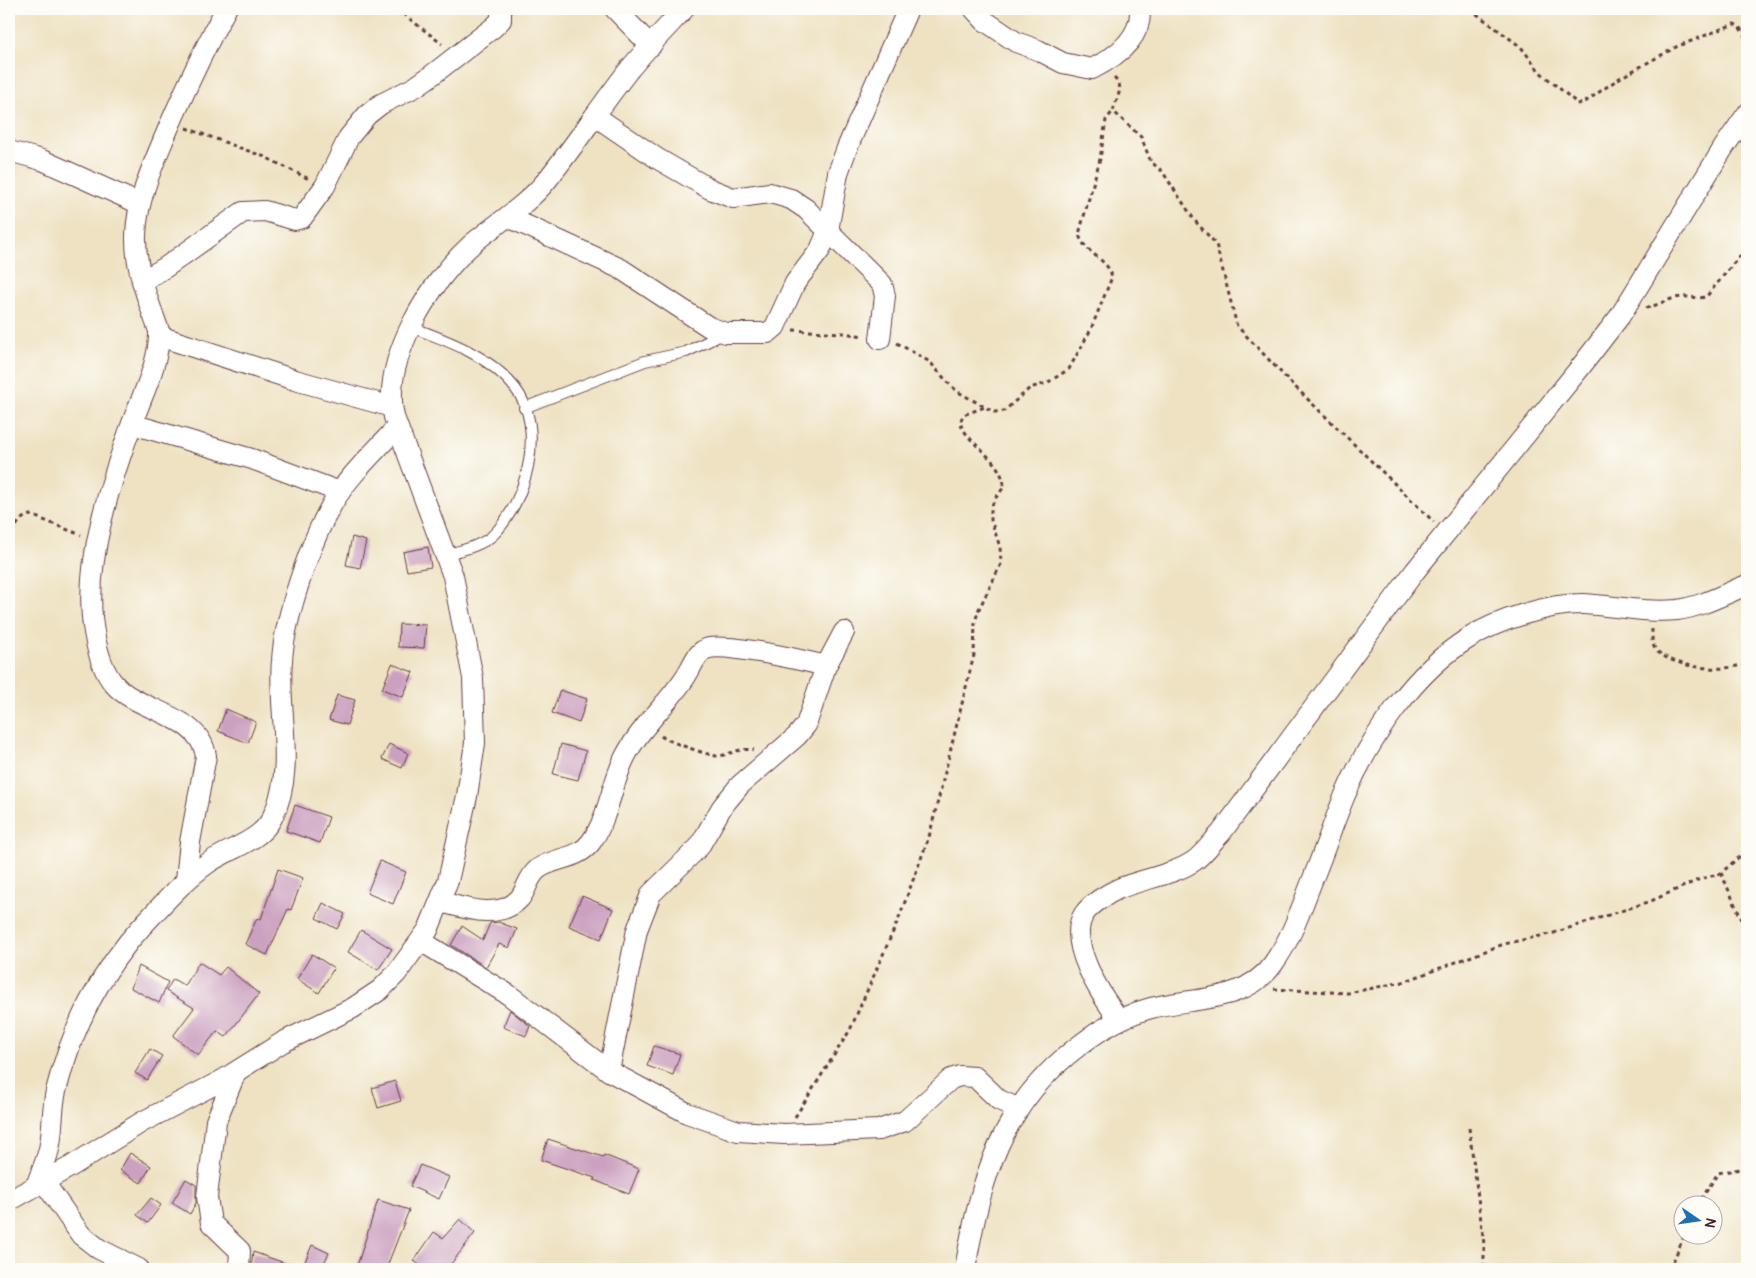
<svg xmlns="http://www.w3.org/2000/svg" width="1756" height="1278" font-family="Pangolin,sans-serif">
<rect width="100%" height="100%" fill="#fdfcf7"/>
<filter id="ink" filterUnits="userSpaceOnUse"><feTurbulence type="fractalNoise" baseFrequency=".02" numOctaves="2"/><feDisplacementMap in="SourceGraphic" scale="10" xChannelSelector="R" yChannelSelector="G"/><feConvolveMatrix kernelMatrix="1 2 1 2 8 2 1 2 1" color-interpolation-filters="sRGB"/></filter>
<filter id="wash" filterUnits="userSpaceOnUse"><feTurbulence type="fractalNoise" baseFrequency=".0096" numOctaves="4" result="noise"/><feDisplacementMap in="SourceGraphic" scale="20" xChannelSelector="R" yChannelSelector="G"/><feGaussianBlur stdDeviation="1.12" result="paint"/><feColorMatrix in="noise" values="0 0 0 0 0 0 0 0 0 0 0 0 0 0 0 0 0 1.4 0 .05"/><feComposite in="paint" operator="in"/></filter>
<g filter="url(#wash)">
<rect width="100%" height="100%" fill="#eee2c2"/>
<g id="blocks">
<g fill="#cba0c0">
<path d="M352 537 366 541 360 568 346 565Z"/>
<path d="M428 547 431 567 407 571 403 552Z"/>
<path d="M399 624 426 625 424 648 398 647Z"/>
<path d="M392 664 413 672 403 697 382 689Z"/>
<path d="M560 690 587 699 579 723 552 713Z"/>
<path d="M337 695 355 700 347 725 329 720Z"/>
<path d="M226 709 256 722 248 743 218 731Z"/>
<path d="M389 744 408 753 402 768 382 759Z"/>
<path d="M561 744 586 751 578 780 553 774Z"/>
<path d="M295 805 329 817 320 843 286 831Z"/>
<path d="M380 861 406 872 393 904 367 893Z"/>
<path d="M278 869 303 878 291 910 288 909 267 955 245 944 257 918 261 919Z"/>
<path d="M582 896 613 909 601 939 569 926Z"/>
<path d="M323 903 345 914 337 929 316 918Z"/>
<path d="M498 922 517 929 509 948 499 944 486 967 451 945 462 926 483 940 490 923Z"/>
<path d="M361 930 392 949 378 970 348 952Z"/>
<path d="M312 954 334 968 319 993 297 979Z"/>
<path d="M199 962 219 975 226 967 259 994 226 1037 217 1031 198 1055 173 1036 194 1008 166 991 173 979 185 986Z"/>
<path d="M139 966 168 982 159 1003 131 988Z"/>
<path d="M510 1010 530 1026 526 1036 503 1027Z"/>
<path d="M654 1046 680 1054 673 1075 647 1066Z"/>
<path d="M150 1049 162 1056 147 1080 135 1073Z"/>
<path d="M395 1081 401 1101 378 1108 372 1088Z"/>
<path d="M548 1139 603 1157 604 1155 639 1169 629 1194 594 1180 595 1178 541 1160Z"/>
<path d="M130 1153 151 1166 141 1183 120 1170Z"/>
<path d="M420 1165 449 1177 439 1199 410 1186Z"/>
<path d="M186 1179 196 1185V1203L190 1214 172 1203Z"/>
<path d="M151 1198 161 1205 148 1223 137 1215Z"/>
<path d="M378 1200 409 1210 386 1269H356Z"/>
<path d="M460 1219 475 1233 447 1269H426L414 1261 434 1232 443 1238Z"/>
<path d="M312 1245 329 1253 321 1269H315L304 1264Z"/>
<path d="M253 1252 296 1267 295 1269H251Z"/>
</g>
</g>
</g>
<g filter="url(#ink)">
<use href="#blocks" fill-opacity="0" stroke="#633c42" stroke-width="1"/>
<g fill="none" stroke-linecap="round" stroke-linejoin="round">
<g stroke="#633c42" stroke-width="12">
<g id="service">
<path d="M411 327C449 341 490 356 515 388 547 428 526 504 492 536 480 546 461 551 446 554"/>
<path d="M524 408 645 361 686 352 725 333"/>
</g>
</g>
<g stroke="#633c42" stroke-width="22">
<g id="minor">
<path d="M615 9 651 46"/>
<path d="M974 9 985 21 1016 42 1038 50 1063 63 1092 69C1116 57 1142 38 1140 9"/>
<path d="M595 116 658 159 710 189 733 198 770 193 791 199 806 209 882 284 885 296 880 339"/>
<path d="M9 151 42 160 140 204"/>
<path d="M508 217 621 269 709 327 726 333H768L775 327 795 283 820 250 828 231 838 173 847 148 908 9"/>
<path d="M142 281 166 267 243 212 265 211 295 220 302 218 325 186 349 137 367 115 381 104 415 87 432 75 494 27 501 20V9"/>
<path d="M159 336 295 380 392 407"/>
<path d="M132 424 252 459 340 492"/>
<path d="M186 880 190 842 206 756C200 714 138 712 114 684 102 670 97 650 94 632 82 565 111 480 134 418 144 391 160 360 159 331 148 300 135 269 136 235 137 198 154 163 168 129 186 88 204 48 226 9"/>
<path d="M441 902C464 908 500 921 520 898 527 889 528 877 538 869 554 857 578 860 591 842 609 817 611 785 625 757 640 727 668 704 686 676 692 667 696 653 706 649 722 642 805 661 826 666"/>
<path d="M421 941 509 995 609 1071 687 1113 738 1131 784 1134 879 1130 905 1121 951 1079 960 1076 975 1077 999 1100 1017 1108"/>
<path d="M1119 1019C1102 997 1066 942 1084 914 1091 904 1107 894 1118 889 1141 879 1174 875 1194 861 1204 854 1212 842 1221 833L1415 571 1579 369 1620 316 1724 147 1747 114"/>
<path d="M609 1071 637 930 651 894 699 847 722 807 740 785 797 736 806 725 826 666 844 632"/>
<path d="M236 1072 216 1121 207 1197 211 1223 240 1251 239 1269"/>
<path d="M44 1182 81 1235 99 1249 139 1269"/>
<path d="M36 1186C41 1172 48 1158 50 1144 53 1126 52 1108 56 1091 71 1030 101 970 144 924 164 903 184 880 208 863 228 849 261 841 272 818 297 769 277 712 282 660 285 616 311 539 334 501 350 474 376 451 397 427"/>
<path d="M9 1201 70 1167 142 1122 221 1081 283 1042 353 1008 380 990 396 974 428 930 448 881 467 796 475 743 473 678 453 576 394 417C381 359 431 281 472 244 497 223 526 206 547 180 575 145 600 107 628 71 646 49 665 29 684 9"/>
<path d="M965 1269C981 1177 1001 1104 1080 1045 1102 1028 1124 1015 1151 1008 1193 997 1245 1003 1273 964 1292 938 1302 906 1314 876 1325 849 1334 821 1345 795 1370 737 1415 671 1469 638 1497 620 1551 603 1584 604 1616 606 1645 613 1677 610 1701 607 1724 594 1747 585"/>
</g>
</g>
<g stroke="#633c42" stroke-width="3" stroke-dasharray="4 4" stroke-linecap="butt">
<path d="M397 9 442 44"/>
<path d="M1470 9 1521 47 1540 72 1578 104 1585 102 1618 79 1676 47 1734 24 1739 26 1747 40"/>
<path d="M1114 78 1119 83 1120 90 1113 111 1141 137 1151 162 1162 171 1195 221 1216 244 1237 326 1289 381 1434 522"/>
<path d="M186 128 265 157 309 179"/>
<path d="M1646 308C1659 305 1669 298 1682 297 1690 296 1697 299 1706 297L1747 247"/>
<path d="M793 330 843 333 864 336"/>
<path d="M897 343 930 362 951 386 960 393 994 412 1004 411 1030 388 1047 383 1069 369 1091 329 1112 277C1109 259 1083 253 1079 234L1100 159 1106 120 1113 111"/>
<path d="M9 540C14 530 19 516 31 515L81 535"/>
<path d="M1652 629C1652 636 1651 645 1657 651 1674 668 1728 674 1747 662"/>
<path d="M661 736C667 741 708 755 716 756 729 756 737 747 754 750"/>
<path d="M1721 873 1747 931"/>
<path d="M1274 989 1348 993 1403 982 1504 944 1554 933 1651 901 1698 880 1721 873 1747 850"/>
<path d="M795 1117 850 1030 899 918 929 837 974 655 975 623 978 611 1001 564 1000 547 991 520V509L994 500 1004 487C1003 460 970 447 960 423L963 415 985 407"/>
<path d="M1469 1128 1484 1244V1269"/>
<path d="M1697 1206 1718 1173 1740 1169 1747 1170"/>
<path d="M1670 1269 1684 1236"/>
</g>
<use href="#service" stroke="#fff" stroke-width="10"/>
<use href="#minor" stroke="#fff" stroke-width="20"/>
</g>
</g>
<rect width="1756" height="1278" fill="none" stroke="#fdfcf7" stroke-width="30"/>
<g transform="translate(1698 1220) rotate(103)"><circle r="24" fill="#fdfcf7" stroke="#b5a4a5"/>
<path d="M0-4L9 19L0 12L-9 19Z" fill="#1f6fb2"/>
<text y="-8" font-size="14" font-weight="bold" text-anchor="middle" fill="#4a1f2b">N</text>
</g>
</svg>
